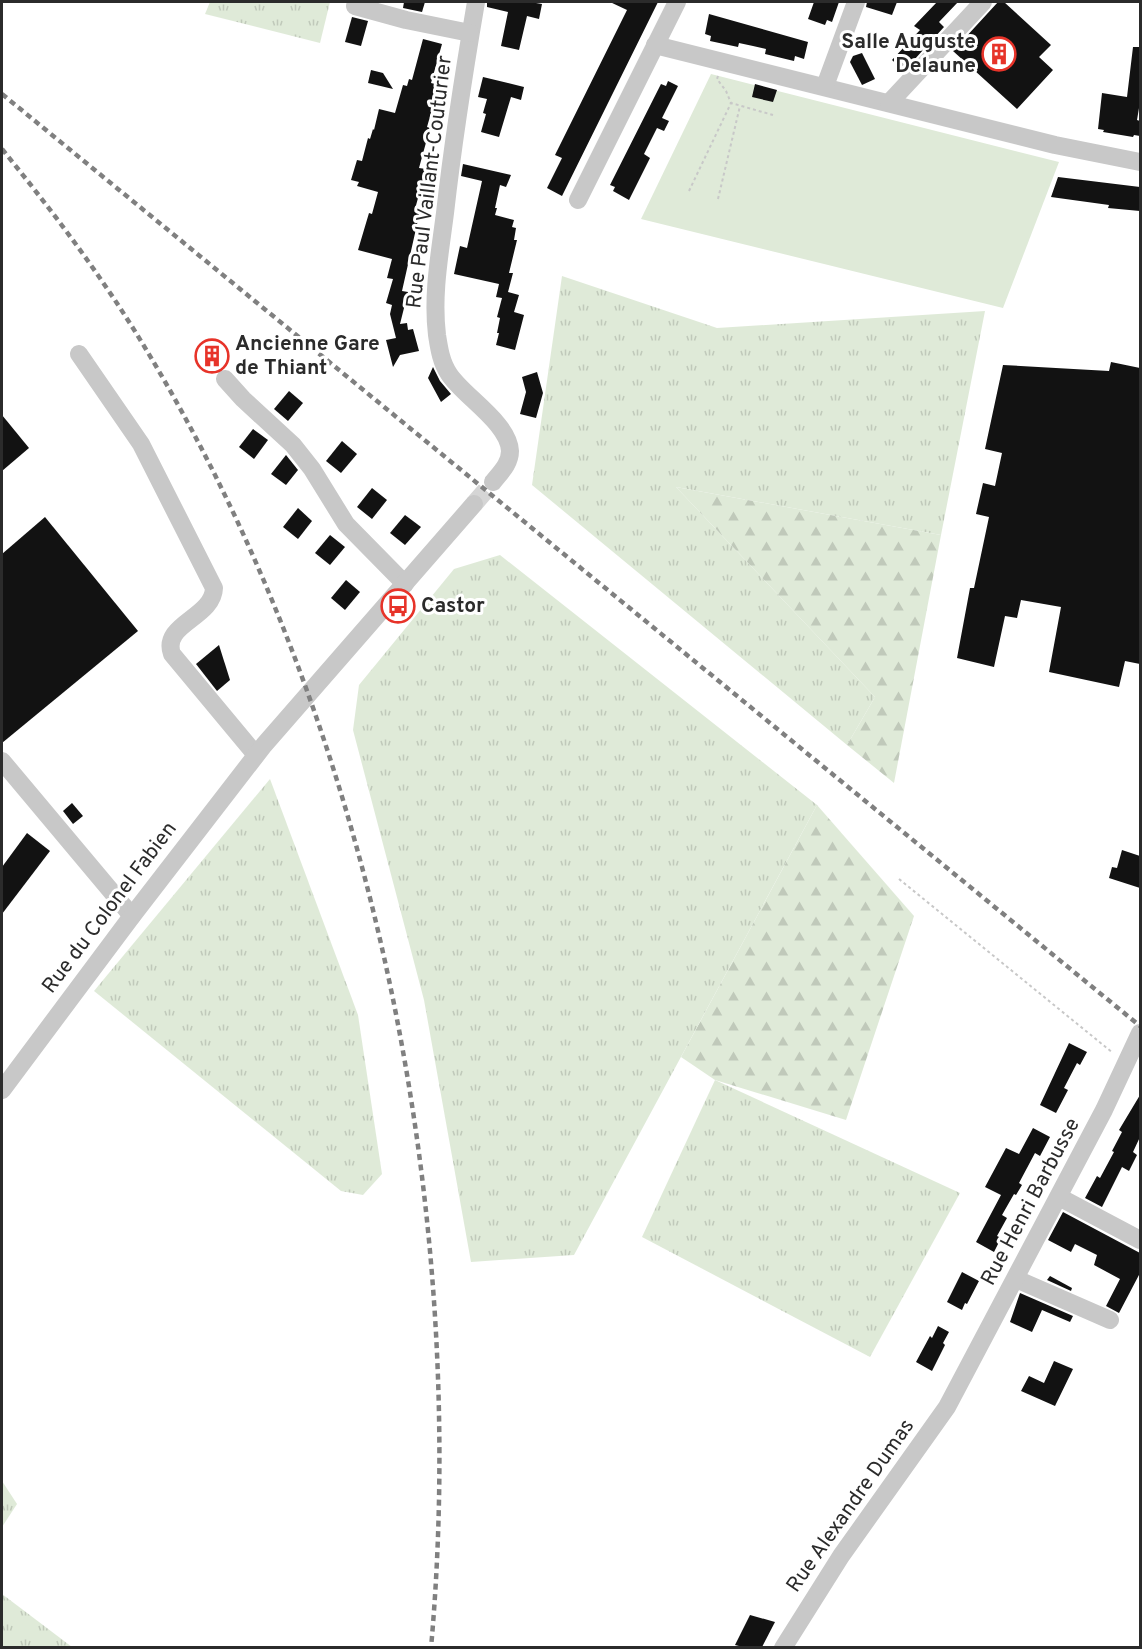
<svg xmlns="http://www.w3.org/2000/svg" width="1142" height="1649" font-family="Overpass,sans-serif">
<defs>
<pattern id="grass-tufts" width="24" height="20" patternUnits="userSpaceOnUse" patternTransform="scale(1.5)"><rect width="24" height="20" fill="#dfead8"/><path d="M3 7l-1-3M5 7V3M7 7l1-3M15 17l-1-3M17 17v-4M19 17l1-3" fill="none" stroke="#c0c9ba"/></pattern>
<pattern id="forest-firs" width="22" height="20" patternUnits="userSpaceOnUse" patternTransform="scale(1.5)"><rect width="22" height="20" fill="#dfead8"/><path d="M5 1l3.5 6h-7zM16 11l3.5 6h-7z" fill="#c0c9ba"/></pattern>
</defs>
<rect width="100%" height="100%" fill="#fff"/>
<g fill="url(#grass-tufts)">
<path d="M210 2H330L320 43 205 14Z"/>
<path d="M562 276 717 328 985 311 941 535 676 487 875 697 847 745 532 485Z"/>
<path d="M500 555 817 805 574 1255 471 1262 424 1000 353 730 359 685 454 569Z"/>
<path d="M270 779 358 1015 382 1174 363 1195 341 1191 94 991Z"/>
<path d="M715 1080 960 1193 870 1357 642 1237Z"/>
<path d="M2 1481 17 1504 2 1527Z"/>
<path d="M2 1594 72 1647H2Z"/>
</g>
<g fill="url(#forest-firs)">
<path d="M676 487 941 535 894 783 847 745 875 697Z"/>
<path d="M817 805 914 916 846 1120 715 1080 681 1057Z"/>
</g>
<path fill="#dfead8" d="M711 74 1059 162 1003 308 641 219Z"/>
<g fill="#121212">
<path d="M404 2H425L422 12 403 8Z"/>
<path d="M487 2H530L542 4 539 19 527 16 519 50 501 46 508 12 487 7Z"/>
<path d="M610 2H658L562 196 547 188 562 158 555 155 627 10Z"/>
<path d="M814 2H839L832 22 827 20 825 25 808 19Z"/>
<path d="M867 2H897L892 15 866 7Z"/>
<path d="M937 2H958L939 22 944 27 904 71 892 60 920 30 914 26Z"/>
<path d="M998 2H1004L1051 45 1039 57 1053 70 1017 109 953 51Z"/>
<path d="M709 14 808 42 804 59 795 56 794 61 765 54 766 49 753 46 739 43 738 47 710 41 711 36 705 34Z"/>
<path d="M352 17 368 21 361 46 345 42Z"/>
<path d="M423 39 442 44 431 83 439 85 427 127 430 128 419 168 426 169 415 209 420 211 402 291 408 292 400 324 407 323 408 330 413 329 419 351 400 355 393 367 386 340 396 338 390 314 392 305 386 303 393 279 387 278 392 259 358 250 369 213 372 214 378 192 357 186 359 182 351 180 357 160 362 161 368 138 370 139 373 129 374 130 379 109 395 113 403 85 407 86 409 79 412 80Z"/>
<path d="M1133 47H1140V102L1137 120 1140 121V136L1134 135 1133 137 1103 132 1104 130 1098 129 1102 93 1127 97Z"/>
<path d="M862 53 875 79 862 85 850 62 853 56Z"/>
<path d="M371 70 383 73 393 89 368 83Z"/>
<path d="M483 77 524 87 521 100 511 97 499 137 481 132 486 114 483 113 487 99 478 97Z"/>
<path d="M668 81 678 86 662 118 669 121 664 131 657 128 644 154 650 158 629 200 613 191 615 187 610 185 661 84 666 86Z"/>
<path d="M755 84 777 90 773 102 752 97Z"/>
<path d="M463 164 511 175 506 187 500 185 495 208H497L495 215 514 220 512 227 516 228 514 240H517L509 273H513L508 292 519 295 514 312 524 315 515 350 496 345 499 333H497L500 318 497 317 502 298 496 297 499 284 454 274 460 246 467 248 482 181 461 176Z"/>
<path d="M1058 177 1140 187V211L1108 208 1109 205 1051 197Z"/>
<path d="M209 341 228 357 215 372 196 356Z"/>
<path d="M1111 362 1140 368V664L1125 661 1119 687 1049 672 1061 607 1021 600 1017 618 1005 616 994 667 957 658 970 588H974L989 517 976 514 983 483 995 486 1002 453 985 449 1003 365 1109 371Z"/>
<path d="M433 367 440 381 451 394 441 402 428 378Z"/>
<path d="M537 372 543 393 536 418 520 414 526 392 522 377Z"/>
<path d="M289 391 303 403 288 421 274 409Z"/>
<path d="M2 415 29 448 2 471Z"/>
<path d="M253 429 268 440 254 459 239 447Z"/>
<path d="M342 441 357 454 341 473 326 461Z"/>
<path d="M286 455 298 470 286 485 271 474Z"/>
<path d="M372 488 387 500 372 519 357 507Z"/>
<path d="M298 508 312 521 298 539 283 527Z"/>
<path d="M405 515 421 527 405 545 390 533Z"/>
<path d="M45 517 138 631 2 743V554Z"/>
<path d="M330 535 345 547 330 565 315 553Z"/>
<path d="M346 580 360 592 345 610 331 598Z"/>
<path d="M219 645 230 680 217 691 196 664Z"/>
<path d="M72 803 83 816 73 824 63 811Z"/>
<path d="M27 833 50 851 2 914V867Z"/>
<path d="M1122 850 1140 856V888L1109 878 1112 867 1117 868Z"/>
<path d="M1069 1043 1087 1052 1080 1065 1077 1063 1064 1088 1068 1090 1056 1113 1040 1105Z"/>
<path d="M1140 1095V1137L1133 1152 1137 1155 1129 1171 1122 1167 1102 1207 1085 1198 1097 1176 1100 1178 1114 1152 1112 1151 1122 1132 1119 1130Z"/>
<path d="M1033 1128 1050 1137 1040 1156 1035 1153 1019 1183 1022 1185 1016 1195 1014 1194 1002 1215 1007 1218 997 1236 1001 1238 994 1252 976 1242 1001 1195 985 1187 1006 1148 1019 1154Z"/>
<path d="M1063 1212 1140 1253V1273L1119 1313 1106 1306 1120 1279 1094 1265 1097 1255 1075 1244 1071 1252 1048 1240Z"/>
<path d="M962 1272 979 1281 967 1304 965 1303 962 1310 947 1302Z"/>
<path d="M1050 1276 1072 1288 1071 1291 1047 1280Z"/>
<path d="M1020 1293 1073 1316 1070 1322 1042 1310 1032 1332 1010 1322Z"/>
<path d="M938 1326 949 1332 943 1343 945 1345 932 1371 916 1362 930 1336 932 1338Z"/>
<path d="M1054 1361 1073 1369 1055 1406 1021 1391 1029 1376 1044 1383Z"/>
<path d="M750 1615 775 1622 762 1647H743L735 1645Z"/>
</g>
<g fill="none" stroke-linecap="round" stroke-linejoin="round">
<path stroke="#d5d5d5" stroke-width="18" stroke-dasharray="18 9" stroke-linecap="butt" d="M474 504 493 482"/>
<g stroke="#c8c8c8" stroke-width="2" stroke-dasharray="3 3" stroke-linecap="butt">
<path d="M718 76 717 79 726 91 731 103 773 115"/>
<path d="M689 191 731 103"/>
<path d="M718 199 740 106"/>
<path d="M899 879 1113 1053"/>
</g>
<g stroke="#c8c8c8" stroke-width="18">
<path d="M476 2C464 72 453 142 445 213 440 253 432 294 437 335 439 348 441 362 449 374 463 396 509 423 510 451 510 464 500 473 493 482"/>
<path d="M355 6 406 20 470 33"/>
<path d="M655 45 1055 145 1140 162"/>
<path d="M825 86 856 2"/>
<path d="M889 103 983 2"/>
<path d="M578 200 677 2"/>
<path d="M79 354 141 444 214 588C213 618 161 624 172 654L256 755"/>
<path d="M225 379 243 399 293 445 312 469 346 524 405 584"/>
<path d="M2 761 132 916"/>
<path d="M2 1090 132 916 264 745 474 504"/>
<path d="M1059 1197 1140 1240"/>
<path d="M1016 1279 1110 1320"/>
<path d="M783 1648 841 1556 947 1407 1104 1110 1140 1033"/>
</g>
<g stroke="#808080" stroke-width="4.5" stroke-dasharray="6 4.5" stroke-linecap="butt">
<path d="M2 94 1140 1026"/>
<path d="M2 149C54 213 104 279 147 351 373 727 470 1212 431 1648"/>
</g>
</g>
<defs>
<g id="building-ring" transform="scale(1.725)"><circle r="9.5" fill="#fff" stroke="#e73329" stroke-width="1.5"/><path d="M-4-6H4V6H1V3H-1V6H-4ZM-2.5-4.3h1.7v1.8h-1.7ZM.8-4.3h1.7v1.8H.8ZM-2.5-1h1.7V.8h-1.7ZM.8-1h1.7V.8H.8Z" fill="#e73329"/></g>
<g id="bus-ring" transform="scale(1.725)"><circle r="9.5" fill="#fff" stroke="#e73329" stroke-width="1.5"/><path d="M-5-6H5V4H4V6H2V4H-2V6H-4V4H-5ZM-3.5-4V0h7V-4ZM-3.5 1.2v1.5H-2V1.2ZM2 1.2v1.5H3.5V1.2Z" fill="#e73329"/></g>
</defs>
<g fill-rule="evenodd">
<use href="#building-ring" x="999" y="54"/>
<use href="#building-ring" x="212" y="356"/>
<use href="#bus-ring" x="398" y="606"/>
</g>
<g text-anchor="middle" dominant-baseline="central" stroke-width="6" stroke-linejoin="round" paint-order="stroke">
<g font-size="21" font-weight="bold" fill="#2b2b2b" stroke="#fff" text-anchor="start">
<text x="976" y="42" text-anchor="end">Salle Auguste<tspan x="976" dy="24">Delaune</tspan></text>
<text x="235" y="344">Ancienne Gare<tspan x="235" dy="24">de Thiant</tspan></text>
<text x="421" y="606">Castor</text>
</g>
<g font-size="21" fill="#2b2b2b" stroke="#fff">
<text transform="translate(430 182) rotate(-83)">Rue Paul Vaillant-Couturier</text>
<text transform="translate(110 908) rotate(-53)">Rue du Colonel Fabien</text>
<text transform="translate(1031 1202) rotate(-62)">Rue Henri Barbusse</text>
<text transform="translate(851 1506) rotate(-55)">Rue Alexandre Dumas</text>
</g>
</g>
<rect width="1142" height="1649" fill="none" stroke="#2b2b2b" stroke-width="6"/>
</svg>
